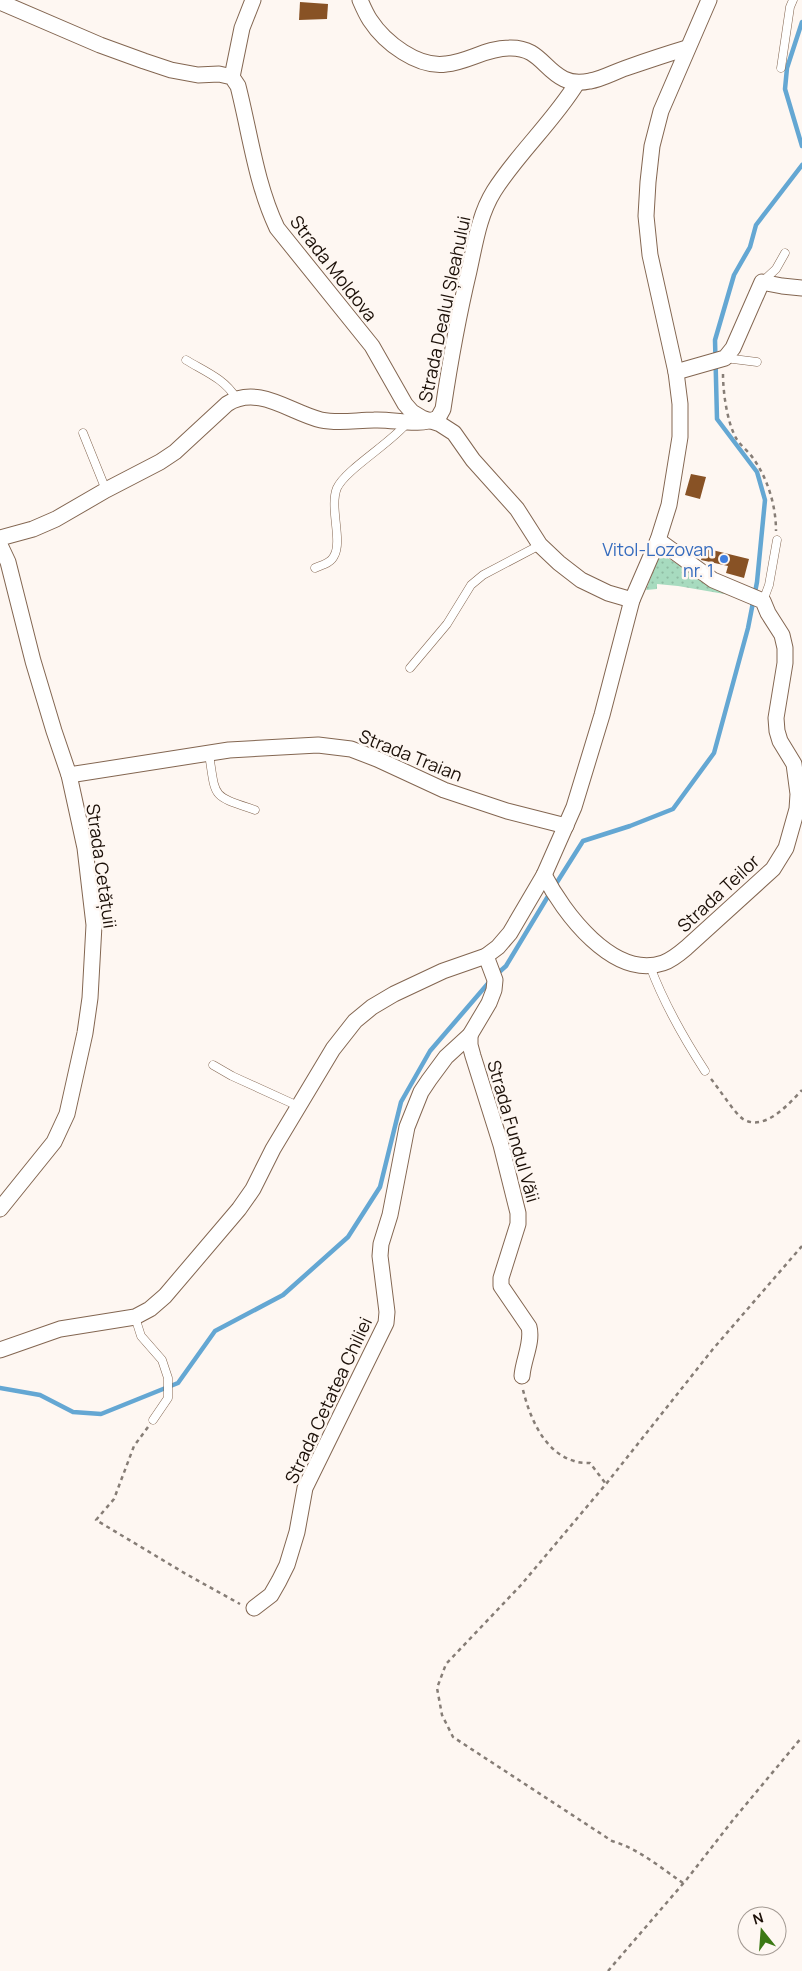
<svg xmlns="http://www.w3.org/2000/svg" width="802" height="1971" font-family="Manrope,sans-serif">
<defs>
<pattern id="grass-dots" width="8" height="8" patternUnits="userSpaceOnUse" patternTransform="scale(1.25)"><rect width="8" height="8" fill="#a7dbbf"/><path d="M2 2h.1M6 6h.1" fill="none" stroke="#8fbba3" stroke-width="1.8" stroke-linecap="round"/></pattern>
</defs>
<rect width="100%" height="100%" fill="#fef7f2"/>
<path fill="url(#grass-dots)" d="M660 553 704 581 736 596 678 586 657 584V589L646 590Z"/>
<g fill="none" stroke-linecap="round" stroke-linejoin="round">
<g stroke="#64a7d3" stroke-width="4.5">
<path d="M802 22 787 68 785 89 802 146"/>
<path d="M554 887 583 841 630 826 673 809 714 753 748 628 757 582 765 500 757 472 717 419 715 340 734 275 750 247 756 225 802 165"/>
<path d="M497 974 506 966 550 893"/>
<path d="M0 1388 40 1395 73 1412 101 1414 178 1383 215 1331 283 1295 348 1237 380 1187 401 1102 430 1051 491 980"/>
</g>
</g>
<g fill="#885225">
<path d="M300 2 328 4 327 19 299 20Z"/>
<path d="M691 474 706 477 700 499 685 495Z"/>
<path d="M704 548 749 559 744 578 726 573 728 566 701 560Z"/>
</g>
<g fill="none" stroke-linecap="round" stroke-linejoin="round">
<g stroke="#836651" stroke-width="9">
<g id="lane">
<path d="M781 68 790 7 793 0"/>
<path d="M762 282 776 269 785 253"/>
<path d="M725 358 757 362"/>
<path d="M186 360C204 371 225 379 236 398"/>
<path d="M83 433 106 490"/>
<path d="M315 568C322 565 331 563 334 556 343 541 329 507 337 488 345 470 391 443 407 423"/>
<path d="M763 601 769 585 777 540"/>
<path d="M410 668 447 624 471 585 483 575 540 545"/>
<path d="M209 754C216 799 211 795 255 810"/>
<path d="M650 966C664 1004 683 1037 705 1071"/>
<path d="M213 1065 232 1076 298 1106"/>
<path d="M135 1317 141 1336 162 1360 168 1378V1398L153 1420"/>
</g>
</g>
<g stroke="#836651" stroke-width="17">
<g id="street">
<path d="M360 0C363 7 366 14 370 20 385 43 418 68 446 64 468 62 486 48 509 48 539 47 543 69 564 79 572 83 581 83 590 81 602 79 614 72 626 68 646 61 667 54 687 48"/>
<path d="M0 2 100 45 144 61 171 70 198 75 219 74 232 77 238 86C250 133 256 184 277 228L372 346 405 404 412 412 422 418 440 424 454 433 473 460 517 509 540 545 559 563 581 580 608 593 632 600"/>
<path d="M232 77 242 28 253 0"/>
<path d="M676 372 725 358 733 348 762 282 782 286 802 288"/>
<path d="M0 538 33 529 56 519 106 490 160 462 175 452 227 404C258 384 291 413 321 420 339 424 357 420 374 420 396 419 417 427 438 418L443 409C450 362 458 317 469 271 475 244 479 215 494 191 518 153 553 122 577 83"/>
<path d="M0 545 8 562 33 661 54 731 69 775 85 848 94 925 90 998 85 1033 67 1114 54 1142 0 1209"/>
<path d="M69 775 229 750 318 745 351 749 377 759 444 790 507 811 566 826"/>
<path d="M544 875C563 912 613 980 663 963 672 960 679 954 686 948L773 869 786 848 797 809 798 794 794 764 780 741 777 731 776 718 785 663V648L782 635 768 613 763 601 713 580 658 540"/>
<path d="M470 1035V1045L473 1056 501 1145 518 1213V1224L501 1278V1286L529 1327C533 1342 523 1360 522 1376"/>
<path d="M0 1350 60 1329 135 1317 150 1309 165 1296 239 1209 253 1189 273 1149 333 1049 355 1021 372 1007 394 994 443 971 486 956 498 947 510 933 544 875 574 807 602 715 632 600 658 540 669 505 680 437V404L676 372 650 255 646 216 648 182 652 146 661 111 709 0"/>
<path d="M254 1608 271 1595 279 1581 287 1565 297 1532 305 1488 386 1323 387 1312 380 1256 381 1244 390 1215 407 1127 421 1092 429 1080 446 1057 470 1035 489 1003 494 990 495 980 486 956"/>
</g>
</g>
<g stroke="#867d76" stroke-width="2.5" stroke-dasharray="4 4" stroke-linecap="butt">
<path d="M723 374C723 392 727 422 736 438 740 445 748 451 753 458 768 479 776 506 776 531"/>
<path d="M711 1079C718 1087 735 1114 743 1119 764 1132 788 1105 802 1090"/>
<path d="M523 1390C530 1418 544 1452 574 1461 579 1463 585 1463 590 1463L606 1484"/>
<path d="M148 1427 134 1446 114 1499 96 1520 186 1574 240 1604"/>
<path d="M683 1883C661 1868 639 1849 612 1841L453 1737 442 1715 437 1688 446 1664 521 1585 606 1484 713 1349 802 1246"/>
<path d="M608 1971 687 1879 733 1820 802 1737"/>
</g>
<use href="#lane" stroke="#fff" stroke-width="8"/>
<use href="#street" stroke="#fff" stroke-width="15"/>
</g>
<circle fill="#3f7fe0" stroke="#fef7f2" stroke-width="2" cx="724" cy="559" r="5"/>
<g text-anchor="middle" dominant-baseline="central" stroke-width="5" stroke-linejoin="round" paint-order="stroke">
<g font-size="18" fill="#1c1008" stroke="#fef7f2">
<text transform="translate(334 268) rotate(52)">Strada Moldova</text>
<text transform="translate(444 309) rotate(-78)">Strada Dealul Șleahului</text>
<text transform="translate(411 755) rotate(22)">Strada Traian</text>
<text transform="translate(102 866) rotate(82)">Strada Cetățuii</text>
<text transform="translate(718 893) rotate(-43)">Strada Teilor</text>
<text transform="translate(514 1131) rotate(74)">Strada Fundul Văii</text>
<text transform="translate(328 1400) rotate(-65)">Strada Cetatea Chiliei</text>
</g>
<g font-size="18" fill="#366cbe" stroke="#fef7f2" text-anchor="end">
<text x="714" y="549">Vitol-Lozovan<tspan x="714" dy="21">nr. 1</tspan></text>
</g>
</g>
<g transform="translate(762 1931) rotate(343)"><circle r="24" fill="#fef7f2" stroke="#a49b94"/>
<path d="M0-4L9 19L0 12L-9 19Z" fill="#3b7914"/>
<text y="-8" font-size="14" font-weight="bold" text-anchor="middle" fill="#1c1008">N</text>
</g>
</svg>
